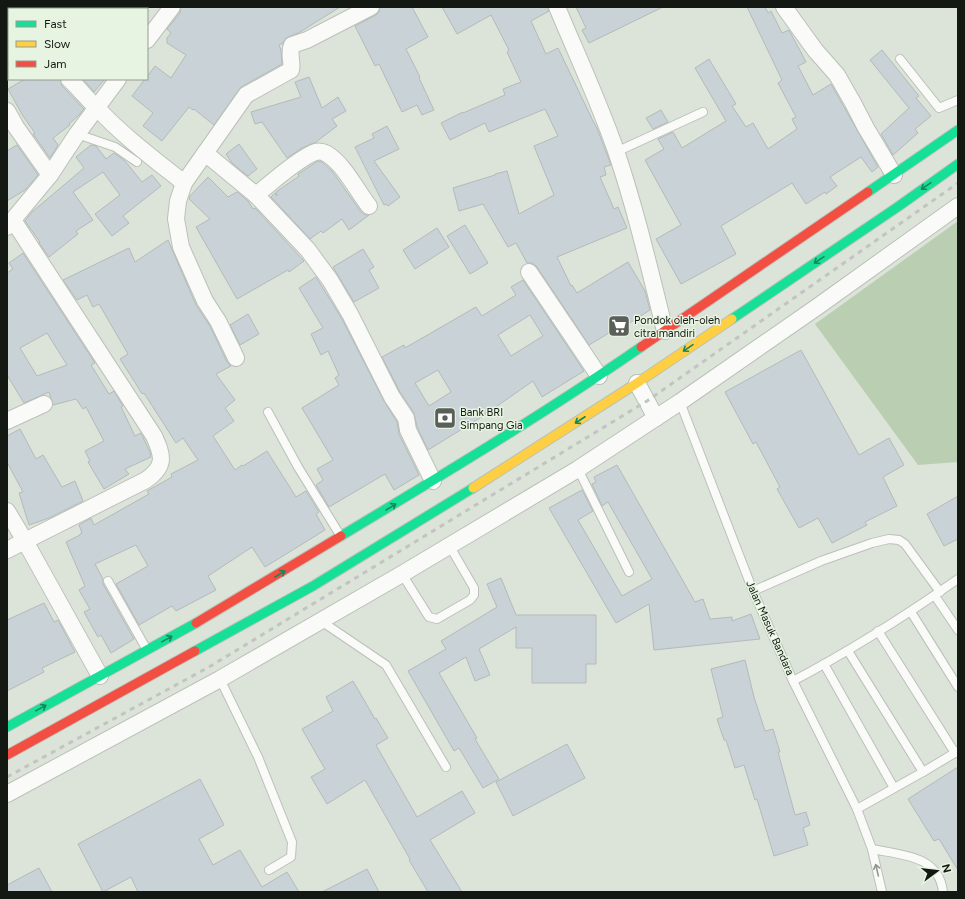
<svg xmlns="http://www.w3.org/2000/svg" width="965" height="899" font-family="Figtree,sans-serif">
<rect width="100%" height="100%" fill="#dce3d9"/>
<path fill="#bacfb1" d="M958 221V462L918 465 815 324Z"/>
<g fill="#c8d2d7" stroke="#b4bab9" fill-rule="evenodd">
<path d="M181 7H340L300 32 286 38 283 43 279 45 281 50 282 64 241 87 214 125 194 109 193 110 189 107 162 141 143 126 153 113 132 96 145 79H147V77L155 66 171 78 186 55 167 43V38L171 33 167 29 180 13Z"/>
<path d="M380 7H412L428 37 406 49 420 77 419 78 434 110 422 115 417 105 402 112 379 64 375 66 355 26 376 15 379 12Z"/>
<path d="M442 7H548L549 11 531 21 546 54 558 48 593 121 597 128 611 165 604 167 606 175 600 177 614 209 618 207 627 228 557 257 571 286 572 285 577 293 628 262 645 291 650 310 620 329 619 327 589 345 537 267 533 263H527L516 243 508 247 483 204 459 211 453 188 495 175V174L507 171 519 214 554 195 534 146 558 136 545 109 489 132 485 123 450 140 441 123 463 112V113L505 95 503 89 521 82 507 52 509 50 491 15 457 34Z"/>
<path d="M576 7H663L589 43 582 30 586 28Z"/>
<path d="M747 7H765L768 13 771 11 782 33 789 30 806 62 798 66 813 95 831 84 878 167 872 172 861 157 830 177 837 186 826 194 825 192 806 204 792 183 721 226 736 254 681 284 656 239 681 225 645 160 664 149 658 139 673 132 682 148 726 121 695 68 709 59 736 104 732 106 746 127 753 123 768 149 797 129 792 119 796 117 778 83 782 80Z"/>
<path d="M882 50 919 96 916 98 931 116 915 129 918 133 893 155 881 134 909 108 870 60Z"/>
<path d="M309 77 322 108 338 97 346 111 332 119 337 126 316 142 302 148 287 158 262 122 255 124 251 112 301 97 295 82Z"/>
<path d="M25 79H60L62 86 84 109 79 115 69 124 70 125 53 138 58 145 50 158 33 134 35 133 23 116 8 89Z"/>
<path d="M83 79H105L94 92Z"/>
<path d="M661 110 668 122 653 129 646 118Z"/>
<path d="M387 126 399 149 374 161 400 197 388 206 386 204 384 205 355 147 374 138 372 134Z"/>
<path d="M239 144 257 169 248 176 232 163 226 154Z"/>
<path d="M17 145 38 175 25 190 7 201V151Z"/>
<path d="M91 145 96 146 106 159 114 153 125 161 142 182 152 175 161 186 123 216 129 223 112 236 95 214 120 195 103 172 73 192 93 220 76 231 78 234 49 257 39 243 40 242 25 221 32 212 84 168 76 157Z"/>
<path d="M318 161 322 162 332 171 361 212 365 215H369L349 230 342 219 323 233 321 231 310 239 271 197 275 193 277 196 276 192 299 176 298 174Z"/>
<path d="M208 177 228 197 237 192 248 201 253 209 255 208 304 261 289 272 288 270 237 299 196 227 210 219 189 199 190 196Z"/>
<path d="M465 225 488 263 470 274 447 236Z"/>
<path d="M437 228 449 247 415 269 403 250Z"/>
<path d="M168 240 196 305 210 326 227 362 231 366 216 374 235 400 225 408 234 421 213 436 235 470 242 465 243 466 267 451 296 497 306 491 319 512 316 514 325 530 265 567 252 547 208 576 216 590 176 611 172 606 139 625 116 584 148 566 136 545 95 564 103 579V584L134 639 111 653 101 635 98 637 84 612 90 609 79 590 85 586 66 542 80 535V534L82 533 79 525 91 518 94 525 149 494 147 491 172 477 171 474 198 460 183 438 176 443 144 393 142 394 136 384 120 359 128 354 99 304 93 307 87 295 77 300 63 280 129 248 135 262Z"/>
<path d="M363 249 374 267 369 270 379 288 354 302 333 267Z"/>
<path d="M23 253 95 363 91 365 109 394 114 391 123 406 121 407 135 436 141 433 150 452 151 457 125 469 129 474 104 489 88 462 90 461 85 451 104 441 86 407 83 409 76 399 53 405 49 392 24 403 7 375V273L13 269 9 263ZM47 333 67 365 37 376 20 348Z"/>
<path d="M316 277 342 319 384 401 397 422 399 434 419 475 394 490 385 474 329 507 316 485 323 480 317 469 333 460 302 408 339 385 335 378 339 375 328 351 321 355 311 334 323 328 299 288Z"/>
<path d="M523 280 584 371 542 397 533 381 480 418 428 450 417 427 414 413 400 392 382 357 404 345 405 348 476 307 482 316 516 295 511 287ZM530 315 543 336 511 356 498 335ZM438 370 451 392 429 406 415 383Z"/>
<path d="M248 314 259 334 240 345 230 325Z"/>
<path d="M801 350 859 455 889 438 904 465 883 477 897 506 865 522 867 525 832 543 818 518 799 528 777 489 780 487 756 442 753 444 725 392Z"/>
<path d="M20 429 36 459 43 455 62 487 75 481 83 501 49 518 29 525 19 493 23 492 7 462V436Z"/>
<path d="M617 465 695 602 703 599 710 619 732 617V621L751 614 760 639 654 650 649 604 616 623 549 508 582 490 593 511 578 520 622 596 652 579 608 502 602 506 592 484 596 482 594 477Z"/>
<path d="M958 496V539L944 546 927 514Z"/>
<path d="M501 578 516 615H596V664H586V683H532V648H516V627L479 649 490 675 475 681 466 657 439 673 477 738 475 739 499 779 483 788 459 748 454 751 408 671 446 649 441 641 497 607 487 584Z"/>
<path d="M44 603 54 622 58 620 75 652 42 668 44 672 7 691V620Z"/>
<path d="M745 660 754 697 765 731 773 729 780 752H778L795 815 806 812 810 825 803 828 808 845 774 856 757 799 755 800 744 765 735 768 726 740H724L717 719 723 717 711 669Z"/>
<path d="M353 681 375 719 376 718 388 738 376 745 417 817 462 791 475 813 430 840 462 892H428L409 860 410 859 365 780 327 804 311 777 325 769 302 729 333 711 326 697Z"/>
<path d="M567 744 585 778 513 816 496 782Z"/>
<path d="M958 767V870L939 839 934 841 908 799Z"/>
<path d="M200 779 224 825 199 839 213 865 240 850 262 887 287 872 299 892H138L131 877 103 892 78 844Z"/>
<path d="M39 868 52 892H7V885Z"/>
<path d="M367 869 379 892H322Z"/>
</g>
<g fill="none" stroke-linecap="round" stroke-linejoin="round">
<g stroke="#bbc1b9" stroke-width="10">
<g id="lane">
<path d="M900 59 939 108 958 100"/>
<path d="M77 134 115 147 137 162"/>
<path d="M616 152 703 112"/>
<path d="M680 402 753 591 793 681 857 809 872 849 882 892"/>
<path d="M268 412 298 467 340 535"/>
<path d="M578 469 629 572"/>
<path d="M402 574 429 617 437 619 470 600 474 595V588L449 545"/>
<path d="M108 581 147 650"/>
<path d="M753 591 821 561 872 543 889 539 899 540 905 544 940 592"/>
<path d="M935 596 958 630"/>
<path d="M911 612 958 687"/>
<path d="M321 621 386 665 446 767"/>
<path d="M878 631 955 753"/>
<path d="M848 651 923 772"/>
<path d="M824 664 894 788"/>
<path d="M220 679 258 757 292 842 291 857 269 870"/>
<path d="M793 681C850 651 905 616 958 579"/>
<path d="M857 809 923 772 958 751"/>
<path d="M872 849C901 855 939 855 943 892"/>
</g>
</g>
<g stroke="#bbc1b9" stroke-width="18">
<g id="street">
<path d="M27 7 28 9"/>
<path d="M557 7C577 55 599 102 616 151 636 210 650 271 665 331"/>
<path d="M784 7 815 50 837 75 853 103 866 128 894 175"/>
<path d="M147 40 172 7"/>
<path d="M69 79C79 88 87 99 97 108 123 136 154 159 184 183L246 95 291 70C293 62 288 53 292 45L307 40 371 7"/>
<path d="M7 111 16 127 50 175"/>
<path d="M205 153 256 195 308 250 330 280 350 314 392 397 406 418 408 430 433 481"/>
<path d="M184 183 178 201 176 219 181 247 205 301 218 321 236 358"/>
<path d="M256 195C271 183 295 161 313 153 317 151 323 151 327 154 344 164 357 191 369 206"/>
<path d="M7 227 50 175 77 134 118 79"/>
<path d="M529 272 599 376"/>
<path d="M637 383 656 418"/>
<path d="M7 421 44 404"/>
<path d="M7 511 25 541 100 676"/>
<path d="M7 550 146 480C166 466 163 456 154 436L13 220"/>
<path d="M7 794 220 679 402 574 578 469 680 402 817 307 958 206"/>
</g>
</g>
<g stroke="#bbc1b9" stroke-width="11">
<g id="fast">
<path d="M868 192 958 130"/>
<path d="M732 319 899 206 958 164"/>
<path d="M341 536C442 475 544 414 641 347"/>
<path d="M195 651 313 586 473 488"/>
<path d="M7 727 196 623"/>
</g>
</g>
<g stroke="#bbc1b9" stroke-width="11">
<path id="slow" d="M473 488 637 383 732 319"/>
</g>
<g stroke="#bbc1b9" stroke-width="11">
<g id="jam">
<path d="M641 347 868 192"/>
<path d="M196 623 341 536"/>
<path d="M7 755 195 651"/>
</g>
</g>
<use href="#lane" stroke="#fafbf9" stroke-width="8"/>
<use href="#street" stroke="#fafbf9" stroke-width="16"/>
<use href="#fast" stroke="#16e098" stroke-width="9"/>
<use href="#slow" stroke="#ffcf43" stroke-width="9"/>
<use href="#jam" stroke="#f24e42" stroke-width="9"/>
<path stroke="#c2c4c1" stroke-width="3" stroke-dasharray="5 5" stroke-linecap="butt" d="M7 777 209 667 647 401 958 183"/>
</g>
<defs><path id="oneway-shaft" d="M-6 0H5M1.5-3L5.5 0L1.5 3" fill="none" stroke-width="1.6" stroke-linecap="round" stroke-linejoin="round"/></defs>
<g stroke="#15865c">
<use href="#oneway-shaft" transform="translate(926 186) rotate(145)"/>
<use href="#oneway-shaft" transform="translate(819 260) rotate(146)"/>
<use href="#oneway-shaft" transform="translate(688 348) rotate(146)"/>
<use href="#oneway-shaft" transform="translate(580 420) rotate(147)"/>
<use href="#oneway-shaft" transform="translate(391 507) rotate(-32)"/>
<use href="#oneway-shaft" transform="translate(280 574) rotate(-31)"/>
<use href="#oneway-shaft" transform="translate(167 639) rotate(-29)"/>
<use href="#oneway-shaft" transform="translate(41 708) rotate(-29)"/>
</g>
<use stroke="#929591" href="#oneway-shaft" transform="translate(877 870) rotate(-103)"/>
<defs>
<g id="supermarket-square" transform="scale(1.15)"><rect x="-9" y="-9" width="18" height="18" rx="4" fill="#5a5f58" stroke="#e7f4e2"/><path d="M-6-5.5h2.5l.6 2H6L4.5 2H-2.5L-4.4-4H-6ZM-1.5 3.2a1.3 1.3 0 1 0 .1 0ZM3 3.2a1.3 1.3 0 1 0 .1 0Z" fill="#fff"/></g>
<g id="bank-square" transform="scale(1.15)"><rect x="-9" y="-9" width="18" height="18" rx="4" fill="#5a5f58" stroke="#e7f4e2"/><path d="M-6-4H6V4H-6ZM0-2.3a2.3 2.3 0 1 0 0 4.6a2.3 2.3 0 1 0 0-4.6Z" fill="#fff"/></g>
</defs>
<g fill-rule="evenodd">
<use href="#supermarket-square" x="619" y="326"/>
<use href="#bank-square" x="445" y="418"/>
</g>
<g text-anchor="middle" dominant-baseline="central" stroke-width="3" stroke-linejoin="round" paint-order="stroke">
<g font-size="11" fill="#141812" stroke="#e7f4e2" text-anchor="start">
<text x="634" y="320">Pondok oleh-oleh<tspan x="634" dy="13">citra mandiri</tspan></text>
<text x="460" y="412">Bank BRI<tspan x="460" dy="13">Simpang Gia</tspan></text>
</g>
<g font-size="11" fill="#141812" stroke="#e7f4e2">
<text transform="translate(770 628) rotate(66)">Jalan Masuk Bandara</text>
</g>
</g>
<rect width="965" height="899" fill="none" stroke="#141812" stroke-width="16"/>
<rect x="8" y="8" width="140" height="72" fill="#e7f4e2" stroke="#939c8f"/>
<rect x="16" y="21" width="20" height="6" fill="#16e098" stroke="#939c8f"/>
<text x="44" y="28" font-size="12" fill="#141812">Fast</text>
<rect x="16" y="41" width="20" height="6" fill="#ffcf43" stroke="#939c8f"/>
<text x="44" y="48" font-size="12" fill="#141812">Slow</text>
<rect x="16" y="61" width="20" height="6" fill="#f24e42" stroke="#939c8f"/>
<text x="44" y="68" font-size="12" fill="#141812">Jam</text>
<g transform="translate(937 871) rotate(75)" stroke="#e7f4e2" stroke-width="3" paint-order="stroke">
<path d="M0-3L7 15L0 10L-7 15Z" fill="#141812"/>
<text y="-6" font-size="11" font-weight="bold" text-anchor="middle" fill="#141812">N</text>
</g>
</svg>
